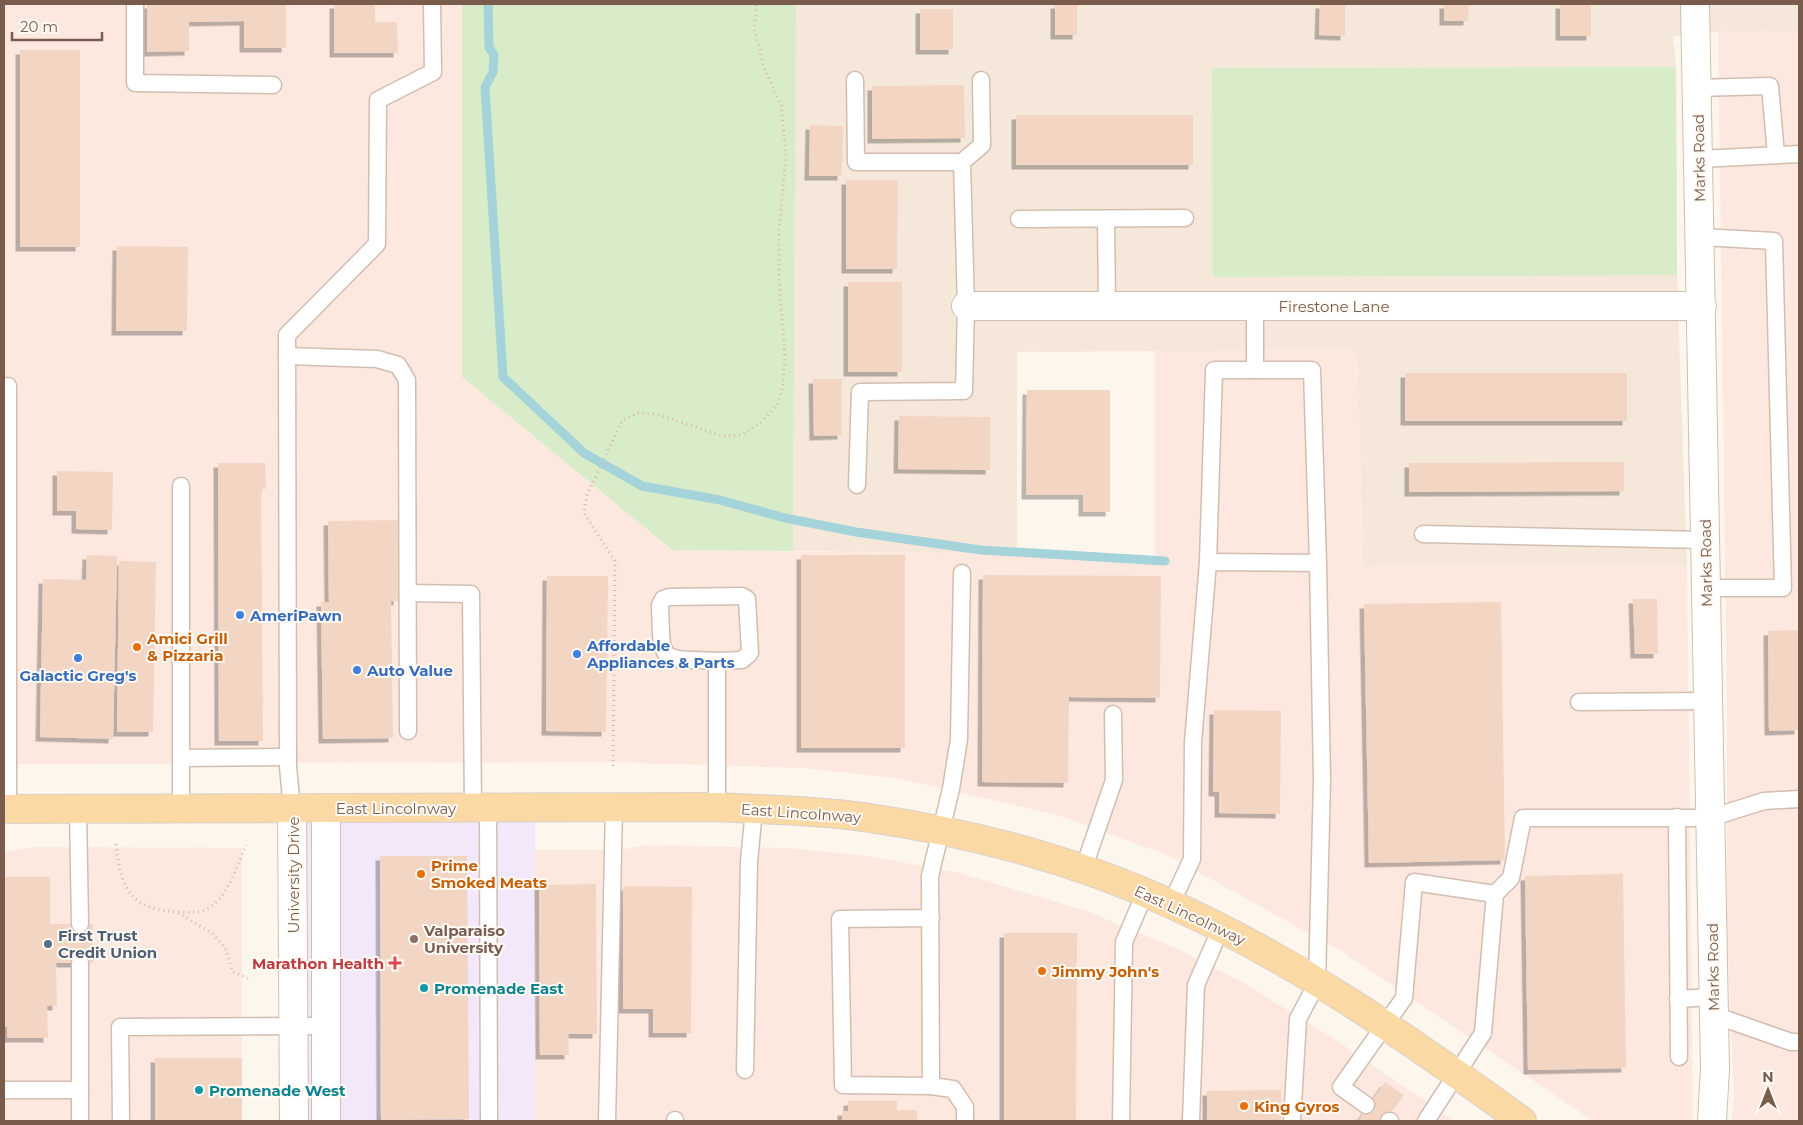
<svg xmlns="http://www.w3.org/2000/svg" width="1803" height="1125" font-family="Montserrat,sans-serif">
<defs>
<filter id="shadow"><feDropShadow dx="-4.5" dy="4.5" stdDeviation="0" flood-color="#0004"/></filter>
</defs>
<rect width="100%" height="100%" fill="#fdf6ec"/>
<path fill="#f5e8da" d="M796 4H1799V31L1718 32 1673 36 1676 67 1677 275 1687 565 1363 566 1357 350 1017 352V554L793 551Z"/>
<g fill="#fde8e0">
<path d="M4 4H462V377L672 550 1155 556V351L1357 350 1363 566 1687 565 1693 1121H1593L1343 952 1167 855 1061 816 896 778 803 768 599 762 4 764Z"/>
<path d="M1799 31V1121H1732L1734 1098 1727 929V700L1718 32Z"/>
<path d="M645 845 790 848 867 856 955 872 1087 911 1175 948 1242 982 1330 1036 1454 1121H535V850H621Z"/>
<path d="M35 847 242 848V1121H4V852Z"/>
</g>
<path fill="#f3e8fa" d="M292 808H535V1121H294Z"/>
<g fill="#d8ecc9">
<path d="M462 4H796L793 551 672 550 462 377Z"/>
<path d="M1676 67 1677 275 1213 277 1212 68Z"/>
</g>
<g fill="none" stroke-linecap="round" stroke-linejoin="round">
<path stroke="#a5d3da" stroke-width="9" d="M488 4 489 47 494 55 493 72 485 87 503 377 584 453 642 486 720 500 785 518 856 532 981 550 1165 561"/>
</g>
<g fill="#f3d5c3" filter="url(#shadow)">
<path d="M147 4H286V48H244V21L189 22V51L147 52Z"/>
<path d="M334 4H375V22H397L398 53H334Z"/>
<rect x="1055" y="4" width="22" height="31"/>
<path d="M1320 4H1345V36L1319 35Z"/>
<path d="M1444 4H1469L1468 21H1444Z"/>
<rect x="1560" y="4" width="31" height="32"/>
<rect x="920" y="9" width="33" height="41"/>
<rect x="20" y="50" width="60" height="197"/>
<path d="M964 85 965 138 872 139V86Z"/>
<rect x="1016" y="115" width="177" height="50"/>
<path d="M810 125 843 126 842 176H809Z"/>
<path d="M846 180H898L897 269H846Z"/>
<path d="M117 246 188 247 187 331H116Z"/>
<rect x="848" y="282" width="54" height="90"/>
<rect x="1405" y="373" width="222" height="48"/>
<path d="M813 379H842V435L814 436Z"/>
<path d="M1027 390H1110V512H1083V495H1026Z"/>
<path d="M899 416 990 417V470L898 469Z"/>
<path d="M1624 462V491L1409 492V463Z"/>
<path d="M218 463H265L266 489H261L263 741H219Z"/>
<path d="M57 471 113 472 112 530 76 529V511H57Z"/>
<path d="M398 520V601H391L393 738 323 739 321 602H329L328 521Z"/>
<path d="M87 555 117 556 113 739 40 737 43 579 86 580Z"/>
<rect x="801" y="555" width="104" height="193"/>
<path d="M119 561 156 562 153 732H117Z"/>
<path d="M983 575 1161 576 1160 698 1069 697 1068 783 982 782Z"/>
<path d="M547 576H608L606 732 546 731Z"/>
<path d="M1633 599H1657L1658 654H1635Z"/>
<path d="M1501 602 1505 860 1369 863 1364 604Z"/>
<path d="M1799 630V730L1769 731 1768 631Z"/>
<path d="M1214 710 1281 711 1280 814 1219 813V792H1213Z"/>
<path d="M380 856H467L469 1119 381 1120Z"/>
<path d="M1623 874 1626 1068 1528 1070 1525 876Z"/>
<path d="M4 877H50V924H93V963H56L57 1006H47L48 1038H7V1027H4Z"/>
<path d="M596 884 597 1034H568L569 1055H540L539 885Z"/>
<path d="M623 886 692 887 691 1033H653V1009H623Z"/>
<path d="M1004 933H1077L1076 1121H1004Z"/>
<rect x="155" y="1058" width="87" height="63"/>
<path d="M1385 1082 1404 1095 1385 1121H1358Z"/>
<path d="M1281 1090V1121H1207V1091Z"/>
<path d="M848 1101H897V1110H917V1121H842V1111H848Z"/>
</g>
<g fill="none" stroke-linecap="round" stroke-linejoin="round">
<g stroke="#d1beb0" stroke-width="19">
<g id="service">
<path d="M135 4V83L273 85"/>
<path d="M855 80 856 162H962L966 306 964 391 860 392 857 485"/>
<path d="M1697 88 1770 86 1776 155"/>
<path d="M1699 159 1799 154"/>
<path d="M962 162 982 145 981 80"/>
<path d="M1019 219 1185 218"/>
<path d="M1106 219 1107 306"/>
<path d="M1701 237 1774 241 1783 588H1707"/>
<path d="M1255 306V370"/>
<path d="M287 356 377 359 398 365 407 380 408 731"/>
<path d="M8 386V809"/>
<path d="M181 486V808"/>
<path d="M1423 534 1706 540"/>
<path d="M1208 562 1214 370H1312L1318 563"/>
<path d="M408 593 471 594 473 808"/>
<path d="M717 661 742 660 750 653 747 599 742 596 669 597 663 599 660 605C662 665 658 658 717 661V807"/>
<path d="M1579 702 1708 701"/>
<path d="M182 758 288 757"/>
<path d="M292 808 288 767 287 335 377 244 378 100 433 72 432 4"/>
<path d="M488 808 489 1121"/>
<path d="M78 809 80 924"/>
<path d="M1677 817 1679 1057"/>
<path d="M1083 870 1114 780 1113 714"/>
<path d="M1495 894 1511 878 1523 818H1710L1764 801 1799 799"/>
<path d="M1171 904 1192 859 1193 742 1208 562 1318 563 1322 780 1317 983 1298 1019 1292 1121"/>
<path d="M931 918 840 919 843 1085 931 1086 930 876 951 789 959 739 962 573"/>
<path d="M80 963V1090"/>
<path d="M1678 999 1713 997"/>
<path d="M1714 1015 1791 1042H1799"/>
<path d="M745 1070 749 862 754 809"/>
<path d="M931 1086 953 1089 965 1107V1121"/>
<path d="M4 1090H80V1121"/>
<path d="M1366 1105 1341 1087 1404 998 1414 882 1495 894 1483 1033 1426 1121"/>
<path d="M121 1121 120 1027 326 1026"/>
<path d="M607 1121 614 807"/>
<path d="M675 1121V1120"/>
<path d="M1121 1121 1124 942 1145 893"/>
<path d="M1191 1121 1196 985 1221 928"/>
<path d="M1389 1121H1390"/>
</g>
</g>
<g stroke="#d1beb0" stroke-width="30">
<g id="minor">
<path d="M1695 4 1715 1069 1712 1121"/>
<path d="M966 306H1702"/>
<path d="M292 808 294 1121"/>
<path d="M326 808V1121"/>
</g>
</g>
<g stroke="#dad1cd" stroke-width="30">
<path id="primary" d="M4 809 717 807C766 810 814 810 863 817 968 832 1076 860 1173 905 1297 961 1412 1041 1522 1121"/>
</g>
<g stroke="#d9b8a5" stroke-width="3" stroke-dasharray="1 4" stroke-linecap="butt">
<path d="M613 766 615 561 584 513 587 495 622 421 638 413 656 414 722 436 742 435 761 422 777 405 783 386 785 354 779 281V230L786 156 781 105 764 68 754 27 757 4"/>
<path d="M116 844C121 891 131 910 180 912 192 913 202 913 213 905 229 892 238 864 246 845"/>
<path d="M178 913 213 934 225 948 233 972 248 978"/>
</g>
<use href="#service" stroke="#fff" stroke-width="16"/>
<use href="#minor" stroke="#fff" stroke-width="28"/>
<use href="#primary" stroke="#fbd9a5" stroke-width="28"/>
</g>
<g fill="#3f7fe0" stroke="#fffaf3" stroke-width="2">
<circle cx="240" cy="615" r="5"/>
<circle cx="577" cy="654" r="5"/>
<circle cx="78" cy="658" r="5"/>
<circle cx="357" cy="670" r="5"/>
</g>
<g fill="#e8710a" stroke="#fffaf3" stroke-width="2">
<circle cx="137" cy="647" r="5"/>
<circle cx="421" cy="874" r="5"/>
<circle cx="1042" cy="971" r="5"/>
<circle cx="1244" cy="1106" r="5"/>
</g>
<circle fill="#8d6e63" stroke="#fffaf3" stroke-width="2" cx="414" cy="939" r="5"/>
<circle fill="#5c6f8a" stroke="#fffaf3" stroke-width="2" cx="48" cy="944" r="5"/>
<path fill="#e0444e" stroke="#fffaf3" stroke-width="2" d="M392.5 955.5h5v5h5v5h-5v5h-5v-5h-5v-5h5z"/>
<g fill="#0f9aa8" stroke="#fffaf3" stroke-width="2">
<circle cx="424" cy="988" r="5"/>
<circle cx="199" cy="1090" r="5"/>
</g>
<g text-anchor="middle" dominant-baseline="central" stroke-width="4" stroke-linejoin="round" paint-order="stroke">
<g font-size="15" fill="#7a5c4d" stroke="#fffaf3">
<text transform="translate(1699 158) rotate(-91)">Marks Road</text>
<text x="1334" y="306">Firestone Lane</text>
<text transform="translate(1706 563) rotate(-91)">Marks Road</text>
<text x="396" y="808">East Lincolnway</text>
<text transform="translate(801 813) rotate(4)">East Lincolnway</text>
<text transform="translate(293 875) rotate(-90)">University Drive</text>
<text transform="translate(1190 915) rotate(25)">East Lincolnway</text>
<text transform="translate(1713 967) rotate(-91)">Marks Road</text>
</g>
<g font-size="15" font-weight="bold" fill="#366cbe" stroke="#fffaf3" text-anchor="start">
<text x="250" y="615">AmeriPawn</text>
<text x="587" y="645">Affordable<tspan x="587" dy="17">Appliances &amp; Parts</tspan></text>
<text x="367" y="670">Auto Value</text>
<text x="78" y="675" text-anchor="middle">Galactic Greg's</text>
</g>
<g font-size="15" font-weight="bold" fill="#c56008" stroke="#fffaf3" text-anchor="start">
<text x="147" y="638">Amici Grill<tspan x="147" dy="17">&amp; Pizzaria</tspan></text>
<text x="431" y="865">Prime<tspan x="431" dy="17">Smoked Meats</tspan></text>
<text x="1052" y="971">Jimmy John's</text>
<text x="1254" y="1106">King Gyros</text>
</g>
<g font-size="15" font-weight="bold" fill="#785e54" stroke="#fffaf3" text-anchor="start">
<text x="424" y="930">Valparaiso<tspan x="424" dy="17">University</tspan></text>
</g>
<g font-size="15" font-weight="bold" fill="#4e5e75" stroke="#fffaf3" text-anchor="start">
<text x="58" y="935">First Trust<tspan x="58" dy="17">Credit Union</tspan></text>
</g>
<g font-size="15" font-weight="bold" fill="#be3a42" stroke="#fffaf3" text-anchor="end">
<text x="384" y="963">Marathon Health</text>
</g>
<g font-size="15" font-weight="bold" fill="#0d838f" stroke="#fffaf3" text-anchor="start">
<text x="434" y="988">Promenade East</text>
<text x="209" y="1090">Promenade West</text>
</g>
</g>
<rect width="1803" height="1125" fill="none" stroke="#7a5c4d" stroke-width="10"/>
<g transform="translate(1768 1090)" stroke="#fffaf3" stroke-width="4" paint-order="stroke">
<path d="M0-4L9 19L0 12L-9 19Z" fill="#7a5c4d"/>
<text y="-8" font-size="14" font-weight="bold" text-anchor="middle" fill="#7a5c4d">N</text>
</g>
<path d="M12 32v8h90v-8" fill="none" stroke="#7a5c4d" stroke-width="2.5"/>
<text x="20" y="32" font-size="15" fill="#7a5c4d" stroke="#fffaf3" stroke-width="4" paint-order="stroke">20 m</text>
</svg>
